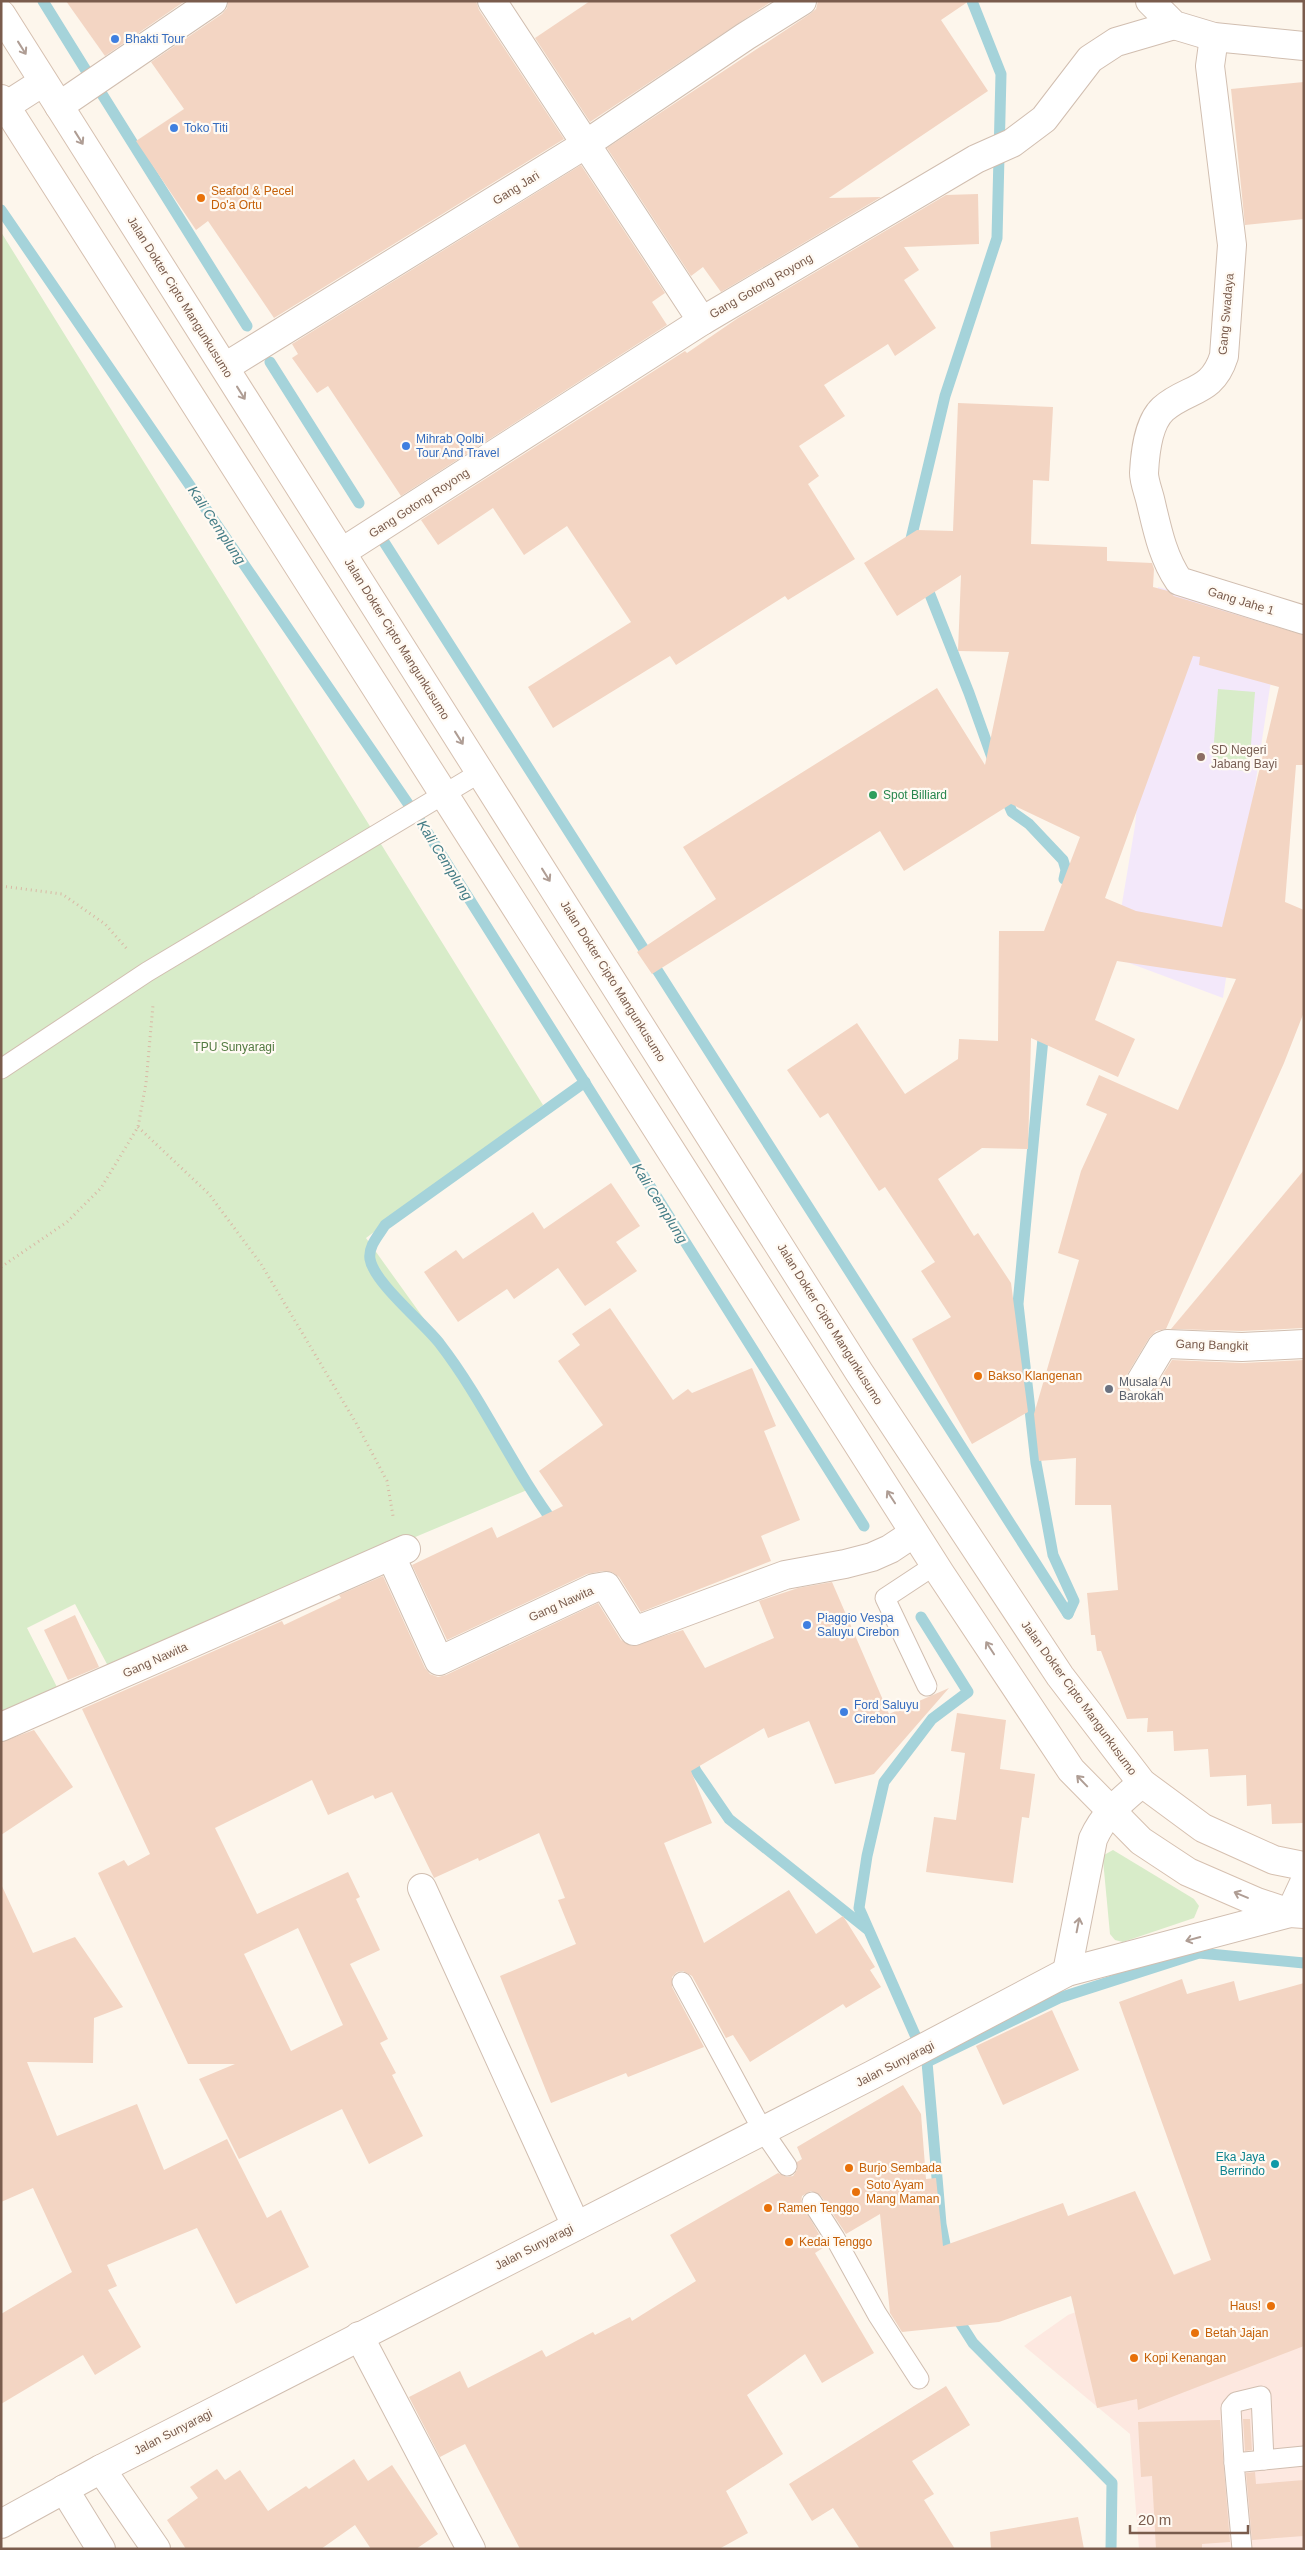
<svg xmlns="http://www.w3.org/2000/svg" width="1305" height="2550" font-family="Helvetica,sans-serif">
<rect width="100%" height="100%" fill="#fdf6ec"/>
<path fill="#fde8e0" d="M1304 2224V2549H1139L1130 2434 1024 2346 1068 2315Z"/>
<path fill="#f3e8fa" d="M1158 587 1288 621 1270 687 1223 998 1113 957 1135 826Z"/>
<g fill="#d8ecc9">
<path d="M1 232 543 1105 366 1238 488 1408 532 1488 108 1666 75 1604 27 1628 58 1689 1 1715Z"/>
<path d="M1218 689 1255 692 1249 771 1212 768Z"/>
<path d="M1113 1850 1194 1899 1199 1906 1194 1918 1123 1942 1115 1940 1110 1934 1103 1860 1104 1855Z"/>
</g>
<g fill="none" stroke-linecap="round" stroke-linejoin="round">
<g stroke="#a5d3da" stroke-width="11">
<path d="M43 1 87 72"/>
<path d="M100 91 247 326"/>
<path d="M1 210 422 824 864 1526"/>
<path d="M270 362 359 503"/>
<path d="M384 542 1068 1614"/>
<path d="M911 546 910 543 945 396 997 238 1001 74 972 1"/>
<path d="M925 582 969 693 994 763"/>
<path d="M1004 793 1012 812 1029 824 1063 860 1066 870 1064 879"/>
<path d="M1044 1028 1018 1304 1036 1463 1053 1555 1074 1601 1068 1614"/>
<path d="M556 1526C513 1469 484 1401 440 1344 424 1323 374 1283 370 1259 368 1246 379 1235 385 1225L585 1082"/>
<path d="M921 1617 968 1692 932 1719 884 1782 867 1856 859 1908 927 2062 941 2224 948 2260"/>
<path d="M689 1756 696 1771 729 1819 867 1929"/>
<path d="M927 2062 1059 1998 1199 1953 1304 1963"/>
<path d="M957 2312 959 2321 973 2343 1112 2483 1111 2549"/>
</g>
</g>
<g fill="#f3d5c3" fill-rule="evenodd">
<path d="M66 1H185L105 56Z"/>
<path d="M228 1H476L479 10 564 139 274 318 208 221 196 230 136 141 184 109 151 62 222 14 227 8Z"/>
<path d="M590 1H772L590 122 535 38Z"/>
<path d="M818 1H969L941 20 988 91 829 198 881 197 721 292 703 267 691 276 607 148 810 14 816 9Z"/>
<path d="M1304 82V219L1245 225 1231 89Z"/>
<path d="M581 165 665 293 652 302 667 325 401 496 328 386 317 393 292 358 298 354 292 344Z"/>
<path d="M978 194 979 244 904 247 919 270 904 280 936 328 895 356 888 344 824 385 845 416 799 446 819 476 808 484 855 559 788 600 785 596 676 665 670 656 553 728 528 687 631 622 567 526 524 555 493 508 438 545 421 520 685 351 687 353 738 318 946 195Z"/>
<path d="M958 403 1053 407 1049 481 1033 480 1031 544 1107 547V561L1152 563 1154 569 1153 587 1168 591 1174 596 1304 635V765H1296L1285 902 1304 910V1012L1284 1063 1166 1329 1156 1331 1149 1338 1128 1373 1125 1381 1128 1389 1133 1394 1141 1397 1149 1394 1154 1389 1172 1360 1243 1363 1304 1360V1823L1272 1824 1271 1804 1247 1806 1246 1775 1210 1777 1208 1749 1174 1751 1173 1731 1147 1732 1148 1718 1127 1719 1101 1651H1097L1095 1635H1091L1087 1593 1118 1590 1111 1505H1075L1076 1458 1039 1461 1034 1414 1079 1260 1058 1253 1081 1171 1107 1114 1086 1105 1099 1075 1178 1110 1236 979 1117 961 1095 1020 1135 1039 1118 1077 1031 1038 1028 1149 982 1148 938 1179 974 1236 978 1233 1011 1283 1028 1412 972 1444 912 1339 951 1317 921 1271 935 1262 885 1187 879 1191 828 1113 820 1118 787 1070 857 1023 905 1094 958 1059 959 1039 998 1041 999 931H1044L1080 837 1011 804 904 871 880 831 652 974 637 952 716 899 683 847 937 688 985 765 1009 652 958 651 961 575 897 616 864 563 917 530 953 531ZM1193 656 1200 657 1199 665 1279 687 1222 927 1136 911 1105 898Z"/>
<path d="M1304 1170V1328L1242 1331 1171 1329Z"/>
<path d="M611 1183 640 1226 616 1242 637 1271 585 1306 558 1268 514 1299 507 1289 458 1322 424 1272 456 1250 463 1259 533 1212 544 1229Z"/>
<path d="M610 1308 673 1400 688 1389 692 1393 752 1368 776 1426 764 1431 800 1520 761 1536 771 1561 641 1612 619 1577 612 1572 603 1571 587 1574 447 1640 412 1565 492 1527 497 1538 563 1506 539 1471 603 1425 558 1361 580 1345 572 1334Z"/>
<path d="M383 1576 425 1668 430 1674 438 1677 446 1675 598 1603 621 1640 632 1646 683 1630 705 1668 774 1638 759 1601 798 1588 832 1582 889 1714 949 1688 874 1774 835 1784 809 1721 768 1738 764 1728 691 1771 712 1823 664 1843 704 1943 789 1890 816 1934 843 1916 875 1967 870 1970 881 1987 846 2008 843 2004 750 2062 733 2035 726 2038 692 1976 683 1971 677 1972 672 1977V1987L704 2047 628 2077 626 2073 551 2103 500 1976 576 1944 558 1900 565 1898 539 1833 479 1861 478 1858 434 1878 392 1792 375 1799 373 1795 328 1815 312 1780 215 1828 257 1914 348 1872 360 1897 356 1899 380 1950 350 1964 388 2039 380 2043 396 2073 392 2075 423 2136 369 2164 342 2109 239 2159 199 2079 235 2064H188L98 1873 124 1860 128 1866 150 1854 82 1709 282 1621 284 1625 341 1598 339 1595ZM298 1928 343 2025 291 2051 244 1954Z"/>
<path d="M75 1615 99 1667 68 1680 44 1630Z"/>
<path d="M957 1713 1006 1720 1000 1769 1035 1774 1029 1818 1022 1817 1013 1883 926 1872 934 1817 956 1820 965 1753 951 1751Z"/>
<path d="M34 1730 73 1787 1 1835V1742Z"/>
<path d="M1 1884 33 1953 75 1937 123 2007 94 2018 93 2063 27 2062 57 2136 137 2104 164 2170 227 2139 267 2218 281 2210 309 2267 236 2304 197 2228 107 2265 117 2286 108 2290 141 2347 95 2375 83 2355 1 2404V2314L72 2272 33 2188 1 2202Z"/>
<path d="M1182 1979 1187 1994 1234 1981 1239 2001 1304 1983V2346L1138 2410 1137 2399 1097 2408 1071 2296 999 2322 902 2332 890 2313 880 2214 846 2234 821 2196 811 2191 802 2196 801 2203 826 2246 815 2253 874 2353 822 2383 805 2354 747 2395 783 2454 726 2491 748 2533 719 2549H520L465 2444 440 2457 409 2397 460 2371 468 2388 542 2350 546 2357 593 2332 595 2335 630 2317 632 2321 696 2281 670 2235 778 2173 787 2177 793 2176 797 2170V2162L802 2159 797 2147 903 2085 921 2114 926 2179 936 2178 943 2246 1063 2203 1068 2216 1135 2191 1174 2275 1211 2260 1119 2002Z"/>
<path d="M1052 2010 1079 2070 1003 2105 976 2046Z"/>
<path d="M946 2386 970 2425 912 2461 934 2494 924 2500 955 2549H860L833 2508 812 2521 789 2484Z"/>
<path d="M1243 2419H1250L1252 2450 1245 2451Z"/>
<path d="M1220 2420 1230 2542 1202 2544V2549H1156L1152 2476 1141 2477 1138 2422Z"/>
<path d="M354 2459 368 2481 392 2465 438 2534 416 2549H371L355 2525 321 2549H186L167 2520 198 2498 190 2487 217 2469 225 2480 240 2470 268 2511 306 2486 309 2489Z"/>
<path d="M1255 2472 1256 2484 1304 2480V2536L1252 2540 1246 2473Z"/>
<path d="M1078 2517 1084 2549H991L990 2532Z"/>
</g>
<g fill="none" stroke-linecap="round" stroke-linejoin="round">
<g stroke="#d1beb0" stroke-width="21">
<g id="service">
<path d="M1 1069 147 972 481 772"/>
<path d="M927 1686 885 1598 935 1565"/>
<path d="M682 1982 763 2131 787 2166"/>
<path d="M812 2202 835 2238 877 2314 919 2379"/>
<path d="M1234 2463 1231 2408 1236 2402 1261 2396 1264 2460"/>
<path d="M1242 2549 1234 2463 1304 2456"/>
</g>
</g>
<g stroke="#d1beb0" stroke-width="30">
<g id="minor">
<path d="M492 1 702 321"/>
<path d="M1150 1 1174 25 1214 37 1304 46"/>
<path d="M1214 37 1210 66 1232 245 1224 356C1212 394 1188 387 1163 409 1148 423 1145 453 1144 473 1144 481 1148 491 1150 499 1157 528 1162 556 1179 581L1304 620"/>
<path d="M59 106 213 1"/>
<path d="M1 109 43 82"/>
<path d="M225 367 586 144 746 36 802 1"/>
<path d="M342 552 702 321 976 159 1012 143 1044 119 1090 59 1116 42 1174 25"/>
<path d="M1141 1381 1162 1346 1167 1344 1242 1347 1304 1344"/>
<path d="M391 1556 439 1661 594 1588 606 1586 634 1631 785 1575 845 1564 872 1557 890 1549 914 1533"/>
<path d="M1 1727 406 1549"/>
<path d="M422 1888 576 2226"/>
<path d="M1067 1972 1093 1839C1104 1814 1122 1800 1142 1783"/>
<path d="M359 2336 471 2549"/>
<path d="M101 2469 156 2549"/>
<path d="M64 2489 101 2549"/>
<path d="M1 2524 101 2469 872 2075 1067 1972 1290 1913 1304 1883"/>
</g>
</g>
<g stroke="#d6c0b0" stroke-width="30">
<g id="secondary">
<path d="M1 14 859 1372 1060 1676 1142 1783 1203 1828 1274 1860 1304 1866"/>
<path d="M1 99 940 1573 1071 1770 1141 1841 1188 1872 1257 1902 1290 1913 1304 1914"/>
</g>
</g>
<g stroke="#d9b8a5" stroke-width="3" stroke-dasharray="1 4" stroke-linecap="butt">
<path d="M1 886 62 894 105 924 127 949"/>
<path d="M138 1127 209 1194 261 1264 356 1423 387 1481 393 1516"/>
<path d="M1 1267 67 1222 101 1188 138 1127 146 1083 153 1005"/>
</g>
<use href="#service" stroke="#fff" stroke-width="19"/>
<use href="#minor" stroke="#fff" stroke-width="28"/>
<use href="#secondary" stroke="#fff" stroke-width="28"/>
</g>
<defs><path id="oneway-shaft" d="M-6 0H5M1.5-3L5.5 0L1.5 3" fill="none" stroke-width="1.6" stroke-linecap="round" stroke-linejoin="round" transform="scale(1.25)"/></defs>
<g stroke="#af9d94">
<use href="#oneway-shaft" transform="translate(22 48) rotate(58)"/>
<use href="#oneway-shaft" transform="translate(79 138) rotate(58)"/>
<use href="#oneway-shaft" transform="translate(241 393) rotate(58)"/>
<use href="#oneway-shaft" transform="translate(459 738) rotate(58)"/>
<use href="#oneway-shaft" transform="translate(546 875) rotate(58)"/>
<use href="#oneway-shaft" transform="translate(891 1497) rotate(-123)"/>
<use href="#oneway-shaft" transform="translate(990 1648) rotate(-123)"/>
<use href="#oneway-shaft" transform="translate(1082 1781) rotate(-134)"/>
<use href="#oneway-shaft" transform="translate(1241 1895) rotate(-157)"/>
<use href="#oneway-shaft" transform="translate(1078 1925) rotate(-79)"/>
<use href="#oneway-shaft" transform="translate(1193 1939) rotate(165)"/>
</g>
<g fill="#3f7fe0" stroke="#fffaf3" stroke-width="2">
<circle cx="115" cy="39" r="5"/>
<circle cx="174" cy="128" r="5"/>
<circle cx="406" cy="446" r="5"/>
<circle cx="807" cy="1625" r="5"/>
<circle cx="844" cy="1712" r="5"/>
</g>
<g fill="#e8710a" stroke="#fffaf3" stroke-width="2">
<circle cx="201" cy="198" r="5"/>
<circle cx="978" cy="1376" r="5"/>
<circle cx="849" cy="2168" r="5"/>
<circle cx="856" cy="2192" r="5"/>
<circle cx="768" cy="2208" r="5"/>
<circle cx="789" cy="2242" r="5"/>
<circle cx="1271" cy="2306" r="5"/>
<circle cx="1195" cy="2333" r="5"/>
<circle cx="1134" cy="2358" r="5"/>
</g>
<circle fill="#8d6e63" stroke="#fffaf3" stroke-width="2" cx="1201" cy="757" r="5"/>
<circle fill="#2e9e5b" stroke="#fffaf3" stroke-width="2" cx="873" cy="795" r="5"/>
<circle fill="#6b7280" stroke="#fffaf3" stroke-width="2" cx="1109" cy="1389" r="5"/>
<circle fill="#0f9aa8" stroke="#fffaf3" stroke-width="2" cx="1275" cy="2164" r="5"/>
<g text-anchor="middle" dominant-baseline="central" stroke-width="4.5" stroke-linejoin="round" paint-order="stroke">
<g font-size="12" fill="#366cbe" stroke="#fffaf3" text-anchor="start">
<text x="125" y="39">Bhakti Tour</text>
<text x="184" y="128">Toko Titi</text>
<text x="416" y="439">Mihrab Qolbi<tspan x="416" dy="14">Tour And Travel</tspan></text>
<text x="817" y="1618">Piaggio Vespa<tspan x="817" dy="14">Saluyu Cirebon</tspan></text>
<text x="854" y="1705">Ford Saluyu<tspan x="854" dy="14">Cirebon</tspan></text>
</g>
<g font-size="12" fill="#7a5c4d" stroke="#fffaf3">
<text transform="translate(516 188) rotate(-32)">Gang Jari</text>
<text transform="translate(761 286) rotate(-30)">Gang Gotong Royong</text>
<text transform="translate(180 297) rotate(58)">Jalan Dokter Cipto Mangunkusumo</text>
<text transform="translate(1226 314) rotate(-85)">Gang Swadaya</text>
<text transform="translate(419 503) rotate(-33)">Gang Gotong Royong</text>
<text transform="translate(1241 601) rotate(17)">Gang Jahe 1</text>
<text transform="translate(397 639) rotate(58)">Jalan Dokter Cipto Mangunkusumo</text>
<text transform="translate(613 981) rotate(58)">Jalan Dokter Cipto Mangunkusumo</text>
<text transform="translate(830 1324) rotate(58)">Jalan Dokter Cipto Mangunkusumo</text>
<text transform="translate(1212 1345) rotate(2)">Gang Bangkit</text>
<text transform="translate(561 1604) rotate(-24)">Gang Nawita</text>
<text transform="translate(155 1660) rotate(-24)">Gang Nawita</text>
<text transform="translate(1079 1698) rotate(54)">Jalan Dokter Cipto Mangunkusumo</text>
<text transform="translate(895 2064) rotate(-27)">Jalan Sunyaragi</text>
<text transform="translate(534 2247) rotate(-27)">Jalan Sunyaragi</text>
<text transform="translate(173 2432) rotate(-27)">Jalan Sunyaragi</text>
</g>
<g font-size="12" fill="#c56008" stroke="#fffaf3" text-anchor="start">
<text x="211" y="191">Seafod &amp; Pecel<tspan x="211" dy="14">Do'a Ortu</tspan></text>
<text x="988" y="1376">Bakso Klangenan</text>
<text x="859" y="2168">Burjo Sembada</text>
<text x="866" y="2185">Soto Ayam<tspan x="866" dy="14">Mang Maman</tspan></text>
<text x="778" y="2208">Ramen Tenggo</text>
<text x="799" y="2242">Kedai Tenggo</text>
<text x="1261" y="2306" text-anchor="end">Haus!</text>
<text x="1205" y="2333">Betah Jajan</text>
<text x="1144" y="2358">Kopi Kenangan</text>
</g>
<g font-size="12" fill="#785e54" stroke="#fffaf3" text-anchor="start">
<text x="1211" y="750">SD Negeri<tspan x="1211" dy="14">Jabang Bayi</tspan></text>
</g>
<g font-size="12" fill="#27864d" stroke="#fffaf3" text-anchor="start">
<text x="883" y="795">Spot Billiard</text>
</g>
<g font-size="12" fill="#537a41" stroke="#fffaf3">
<text x="234" y="1047">TPU Sunyaragi</text>
</g>
<g font-size="12" fill="#5b616d" stroke="#fffaf3" text-anchor="start">
<text x="1119" y="1382">Musala Al<tspan x="1119" dy="14">Barokah</tspan></text>
</g>
<g font-size="12" fill="#0d838f" stroke="#fffaf3" text-anchor="end">
<text x="1265" y="2157">Eka Jaya<tspan x="1265" dy="14">Berrindo</tspan></text>
</g>
<g font-size="14" font-style="italic" fill="#437c86" stroke="#fffaf3">
<text transform="translate(217 525) rotate(56)">Kali Cemplung</text>
<text transform="translate(445 860) rotate(58)">Kali Cemplung</text>
<text transform="translate(660 1203) rotate(58)">Kali Cemplung</text>
</g>
</g>
<rect width="1305" height="2550" fill="none" stroke="#7a5c4d" stroke-width="5"/>
<path d="M1130 2525v8h118v-8" fill="none" stroke="#7a5c4d" stroke-width="2.5"/>
<text x="1138" y="2525" font-size="15" fill="#7a5c4d" stroke="#fffaf3" stroke-width="4" paint-order="stroke">20 m</text>
</svg>
